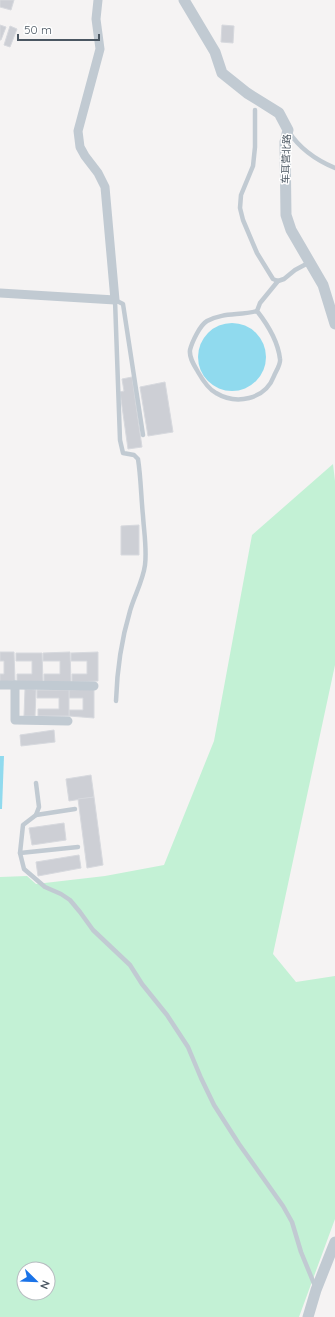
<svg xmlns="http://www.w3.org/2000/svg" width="335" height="1317" font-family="Quicksand,'Noto Sans SC',sans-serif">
<rect width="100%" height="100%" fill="#f5f3f3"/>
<path fill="#c3f1d5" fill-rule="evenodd" d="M333 464 335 481V665L273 954 296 982 335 976V1219L299 1317H0V877L27 876 36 884 105 876 164 865 214 741 252 535ZM24 1269H48V1293H24Z"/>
<g fill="#90daee">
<circle cx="232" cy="357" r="34"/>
<path d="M0 756H4L2 809H0Z"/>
</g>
<g fill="#cdcfd5" stroke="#d7d9de">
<path d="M0 0H14L11 10 0 7Z"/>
<path d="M0 25 6 27 1 40H0Z"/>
<path d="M222 25 234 26 233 43 221 42Z"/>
<path d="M10 26 17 29 10 47 4 45Z"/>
<path d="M132 377 142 447 128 449 120 392 124 391 122 379Z"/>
<path d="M165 382 173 432 148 436 140 387Z"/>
<path d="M139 525V555H121V526Z"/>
<path d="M0 652H14L15 681 0 682V674H4V661H0Z"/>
<path d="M70 652 71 682H44V674H60V661H43V653Z"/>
<path d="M98 652V681L72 682V674H87V661H71V653Z"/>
<path d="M16 653H42L43 682H17V674H32V661H16Z"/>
<path d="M25 689 36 690 35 716H24Z"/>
<path d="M94 689V718L69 716V710H83V698H69V690Z"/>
<path d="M37 690H69V716H38V709H59V698H37Z"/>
<path d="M54 730 55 742 21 746 20 735Z"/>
<path d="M91 775 94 797 69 801 66 779Z"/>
<path d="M94 797 103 865 87 868 78 799Z"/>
<path d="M64 823 66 840 32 845 29 828Z"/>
<path d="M79 855 81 868 38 876 36 862Z"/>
</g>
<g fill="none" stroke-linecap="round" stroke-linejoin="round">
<g stroke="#c1cad2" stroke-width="4.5">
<path d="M255 110V147L253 166 241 195 240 208 243 220 257 253 273 279 278 281 284 279 295 270 310 262"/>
<path d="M289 132C300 149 316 160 335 168"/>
<path d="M257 311C239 316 224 312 207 321 200 325 192 342 190 350 189 358 194 365 198 372 202 379 208 389 216 393 236 405 265 400 274 376 276 371 281 364 280 359 278 341 268 325 257 311L260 303 278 281"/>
<path d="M116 701C117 670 121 641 130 611 134 596 143 581 145 565 147 549 144 532 143 516 141 497 141 478 138 459L134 455 123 453 120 440 115 300 123 304 143 435"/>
<path d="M36 783 39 807 36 815 23 825 20 853 24 869 45 887 61 894 70 900 80 912 93 930 130 965 142 984 167 1015 188 1047 201 1078 214 1105 239 1144 283 1206 292 1222 301 1252 315 1286"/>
<path d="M36 815 75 809"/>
<path d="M20 853 78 847"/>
</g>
<g stroke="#c1cad2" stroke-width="9">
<path d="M0 293 115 300 105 187 98 173 85 156 80 147 78 131 100 49 96 19 98 0"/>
<path d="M0 685H15V720L68 721"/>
<path d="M15 685 94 686"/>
</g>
<g stroke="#c1cad2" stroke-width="11">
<path d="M184 0 215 52 222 73 247 93 279 113 288 130 285 142 286 215 291 230 323 285 335 324"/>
<path d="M308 1317 316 1290 335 1242"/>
</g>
</g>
<g text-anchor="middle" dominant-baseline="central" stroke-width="3" stroke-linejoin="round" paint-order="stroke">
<g font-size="10" fill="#4a5661" stroke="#fff">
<text transform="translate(286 159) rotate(-88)">车耳营北路</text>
</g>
</g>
<g transform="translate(36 1281) rotate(113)"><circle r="19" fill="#ffffff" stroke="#b7bbc0"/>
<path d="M0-3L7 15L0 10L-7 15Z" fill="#1a73e8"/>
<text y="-6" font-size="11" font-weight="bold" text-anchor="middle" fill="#4a5661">N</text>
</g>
<path d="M18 34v6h81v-6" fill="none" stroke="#4a5661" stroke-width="2"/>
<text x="24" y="34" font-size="12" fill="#4a5661" stroke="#ffffff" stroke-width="3" paint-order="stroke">50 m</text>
</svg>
